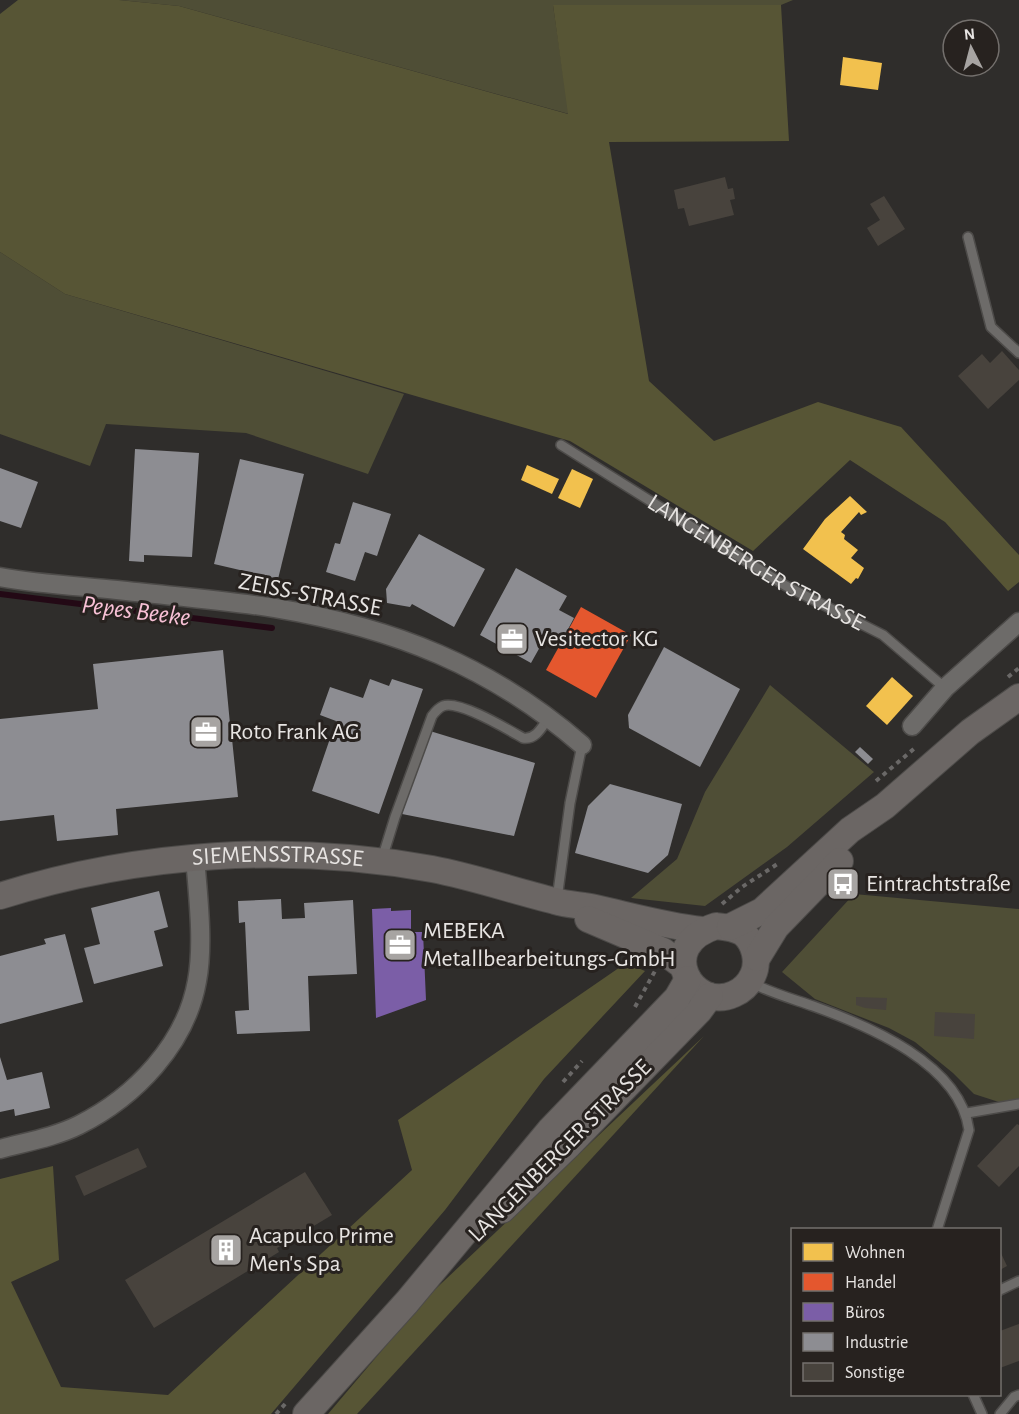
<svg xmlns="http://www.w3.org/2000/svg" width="1019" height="1414" font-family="'Alegreya Sans',sans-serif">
<rect width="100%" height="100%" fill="#2f2d2b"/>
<g fill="#4f4e36">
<path d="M119 0H793L781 5H553L569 114 179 6Z"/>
<path d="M0 252 65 294 404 394 368 474 246 433 106 424 90 466 0 434Z"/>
<path d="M770 685 874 772 787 847 705 906 631 898 677 859 705 792Z"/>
<path d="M854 894 1019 909V1099L1002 1103 974 1094 953 1073 915 1042 889 1028 815 999 782 972Z"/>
</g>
<g fill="#575535">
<path d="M18 0H119L179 6 568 114 553 5H781L789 141 609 142 649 381 714 441 818 402 901 427 1019 555V582L1008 591 945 522 850 460 753 551 570 441 65 294 0 252V14Z"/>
<path d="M626 963 645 971 544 1079 445 1210 271 1414H0V1179L53 1166 59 1260 11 1282 61 1387 168 1395 412 1170 398 1120Z"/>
<path d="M704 1036 357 1414H328L428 1296Z"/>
</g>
<g fill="#f2c14e">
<path d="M843 57 882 63 878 90 840 85Z"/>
<path d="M527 465 559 479 552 494 521 480Z"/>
<path d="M572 469 593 479 580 508 558 498Z"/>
<path d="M850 496 867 512 861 515 859 512 841 532 845 535 844 539 858 550 851 558 864 568 858 579 856 578 851 584 803 549 825 519Z"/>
<path d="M892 677 913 696 887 725 866 706Z"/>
</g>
<path fill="#e4572e" d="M581 607 631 635 596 698 546 670Z"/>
<path fill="#7b5ea7" d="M391 908V911L411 910V932H423L426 1000 376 1018 372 909Z"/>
<g fill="#8d8d92">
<path d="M135 449 199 453 192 557 144 555V562L129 561Z"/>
<path d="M240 459 304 474 278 579 214 564Z"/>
<path d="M0 468 38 482 21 528 0 521Z"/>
<path d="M353 502 391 514 377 556 365 552 355 581 326 572 335 543 340 544Z"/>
<path d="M419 534 485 569 454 627 412 604 410 607 387 603 386 589Z"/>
<path d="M516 568 567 596 559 610 574 618 559 646 545 638 531 663 480 635Z"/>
<path d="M664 647 740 689 700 767 629 728 628 715Z"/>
<path d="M223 650 230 724 236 723 238 727 231 729 238 797 116 809 118 835 57 841 54 815 0 821V719L98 709 93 664Z"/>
<path d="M370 679 389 686 392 679 423 689 379 814 312 791 336 721 320 715 330 687 363 698Z"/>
<path d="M430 731 535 763 514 836 402 814Z"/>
<path d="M860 747 873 759 868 764 855 752Z"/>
<path d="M610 784 682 804 668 855 648 873 575 853 588 806Z"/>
<path d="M159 891 168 927 154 931 163 966 94 984 84 948 100 944 91 908Z"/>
<path d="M281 899 282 919 305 918 304 903 353 900 357 974 308 976 310 1031 237 1034 235 1011 249 1010 245 922 239 923 238 901Z"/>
<path d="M65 934 83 1002 0 1024V956L46 944 44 939Z"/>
<path d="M0 1057 7 1080 42 1072 50 1108 15 1116 14 1109 0 1112Z"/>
</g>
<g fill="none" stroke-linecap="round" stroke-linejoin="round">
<path stroke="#230915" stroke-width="6" d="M0 594 272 628"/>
</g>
<g fill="#48433d">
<path d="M725 177 728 189 733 188 735 199 730 200 734 215 689 226 684 208 678 209 674 190Z"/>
<path d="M884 196 905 229 878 246 867 228 880 220 870 204Z"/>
<path d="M1002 351 1019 370V380L988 409 958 376 982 354 990 363Z"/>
<path d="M856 997 887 998 886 1010 865 1008 856 1005Z"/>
<path d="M935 1012 975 1014 974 1039 934 1036Z"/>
<path d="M1017 1124 1019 1125V1166L999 1187 977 1166Z"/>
<path d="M138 1148 147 1167 84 1196 75 1176Z"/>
<path d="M305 1172 332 1215 277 1248 279 1252 154 1328 125 1280Z"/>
<path d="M1000 1251 1007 1266 1000 1270Z"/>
<path d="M1019 1324V1361L1000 1368V1331Z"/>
</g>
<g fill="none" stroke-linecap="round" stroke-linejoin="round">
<g stroke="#4d4b49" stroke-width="12">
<g id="lane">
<path d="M968 237 991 327 1019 353"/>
<path id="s1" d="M561 445 786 586 883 635 945 688"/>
<path d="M382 859 395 817 432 716C435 712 438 708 443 706 459 700 507 729 523 738 536 740 542 727 549 717"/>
<path d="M557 899 570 803 582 745"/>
<path d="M752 983C771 993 793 999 813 1006 869 1026 960 1064 969 1130L937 1230"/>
<path d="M967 1113 1019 1104"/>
<path d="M1000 1290 1019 1281"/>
<path d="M973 1394 982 1414"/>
<path d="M1000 1414 1014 1397 1019 1395"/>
</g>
</g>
<g stroke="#4d4b49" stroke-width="21">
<g id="street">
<path d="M0 577C39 584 78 586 117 590 170 596 223 600 275 608 394 628 491 666 582 745"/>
<path d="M912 726 945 688 1019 622"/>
<path d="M0 1149C26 1142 55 1137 79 1125 135 1097 186 1044 197 981 204 945 198 895 195 858"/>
</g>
</g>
<g stroke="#4d4b49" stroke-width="28">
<g id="secondary">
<path id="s2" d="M0 896C140 852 288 843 432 869 474 877 514 891 555 901 568 905 582 905 595 908 631 916 666 926 702 930"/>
<path d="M588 919 663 951 683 966"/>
<path d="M716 926C725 927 735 928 743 933 755 943 759 962 753 975 749 984 743 990 734 994 693 1013 653 946 716 926Z"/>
<path d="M730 927 762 911 850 830 885 806 970 732 1019 697"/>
<path d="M757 958 776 927 840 861"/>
<path d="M502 1210 568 1146 699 1011 710 996"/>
<path d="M306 1414 407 1302 550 1130 677 998 688 979"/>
</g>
</g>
<g stroke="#6a6867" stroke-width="4" stroke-dasharray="4.5 4.5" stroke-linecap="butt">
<path d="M1008 677 1019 668"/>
<path d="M876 781 916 747"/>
<path d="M722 904 742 887 779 863"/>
<path d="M635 1007 655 971"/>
<path d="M563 1082 582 1061"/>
<path d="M276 1414 286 1403"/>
</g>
<use href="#lane" stroke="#6d6b69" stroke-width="9"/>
<use href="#street" stroke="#6d6b69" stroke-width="18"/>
<use href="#secondary" stroke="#6b6664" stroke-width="26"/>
</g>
<defs>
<g id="office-square" transform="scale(1.725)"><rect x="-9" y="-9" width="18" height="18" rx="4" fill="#a7a4a2" stroke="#27221f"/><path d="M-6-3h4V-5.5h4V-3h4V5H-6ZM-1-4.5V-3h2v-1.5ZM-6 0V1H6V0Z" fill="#fff"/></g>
<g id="bus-square" transform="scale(1.725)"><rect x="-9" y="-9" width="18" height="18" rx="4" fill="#a7a4a2" stroke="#27221f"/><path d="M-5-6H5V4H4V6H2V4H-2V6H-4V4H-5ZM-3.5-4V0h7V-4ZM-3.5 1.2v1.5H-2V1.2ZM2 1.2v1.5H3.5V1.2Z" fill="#fff"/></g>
<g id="building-square" transform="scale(1.725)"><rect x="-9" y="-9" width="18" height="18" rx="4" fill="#a7a4a2" stroke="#27221f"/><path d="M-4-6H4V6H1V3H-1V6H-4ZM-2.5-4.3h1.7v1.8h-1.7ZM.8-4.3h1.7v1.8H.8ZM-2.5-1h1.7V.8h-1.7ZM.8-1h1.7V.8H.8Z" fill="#fff"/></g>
</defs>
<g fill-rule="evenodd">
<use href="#office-square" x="512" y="639"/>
<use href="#office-square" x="206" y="732"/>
<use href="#bus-square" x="843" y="884"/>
<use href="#office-square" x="400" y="945"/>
<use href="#building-square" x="226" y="1250"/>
</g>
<g text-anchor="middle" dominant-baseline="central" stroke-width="6" stroke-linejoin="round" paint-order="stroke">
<g font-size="24" fill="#e7e4e2" stroke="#27221f">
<text stroke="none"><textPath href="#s1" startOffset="228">LANGENBERGER STRASSE</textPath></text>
<text transform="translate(310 595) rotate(11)">ZEISS-STRASSE</text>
<text stroke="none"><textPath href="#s2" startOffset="282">SIEMENSSTRASSE</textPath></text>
<text transform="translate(560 1151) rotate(-45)">LANGENBERGER STRASSE</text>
</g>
<g font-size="24" fill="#e7e4e2" stroke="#27221f" text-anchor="start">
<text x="535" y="639">Vesitector KG</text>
<text x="229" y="732">Roto Frank AG</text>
<text x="866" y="884">Eintrachtstraße</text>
<text x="423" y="931">MEBEKA<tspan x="423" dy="28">Metallbearbeitungs-GmbH</tspan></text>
<text x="249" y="1236">Acapulco Prime<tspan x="249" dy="28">Men's Spa</tspan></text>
</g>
<g font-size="26" font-style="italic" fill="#f8c1d6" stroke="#27221f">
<text transform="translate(136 611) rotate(7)">Pepes Beeke</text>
</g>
</g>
<rect x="791" y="1228" width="210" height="168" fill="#27221f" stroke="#74706d" stroke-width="1.5"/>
<rect x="803" y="1243" width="30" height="18" fill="#f2c14e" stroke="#74706d" stroke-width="1.5"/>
<text x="845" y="1258" font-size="18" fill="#e7e4e2">Wohnen</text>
<rect x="803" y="1273" width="30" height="18" fill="#e4572e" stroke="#74706d" stroke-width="1.5"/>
<text x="845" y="1288" font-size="18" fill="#e7e4e2">Handel</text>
<rect x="803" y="1303" width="30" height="18" fill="#7b5ea7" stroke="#74706d" stroke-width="1.5"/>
<text x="845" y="1318" font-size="18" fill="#e7e4e2">Büros</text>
<rect x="803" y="1333" width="30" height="18" fill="#8d8d92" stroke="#74706d" stroke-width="1.5"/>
<text x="845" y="1348" font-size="18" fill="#e7e4e2">Industrie</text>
<rect x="803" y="1363" width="30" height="18" fill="#48433d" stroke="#74706d" stroke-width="1.5"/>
<text x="845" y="1378" font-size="18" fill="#e7e4e2">Sonstige</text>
<g transform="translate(971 48) rotate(354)"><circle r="28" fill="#27221f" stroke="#74706d" stroke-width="1.5"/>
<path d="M0-4.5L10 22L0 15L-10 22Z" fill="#a7a4a2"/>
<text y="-9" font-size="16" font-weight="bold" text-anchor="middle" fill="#e7e4e2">N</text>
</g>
</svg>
